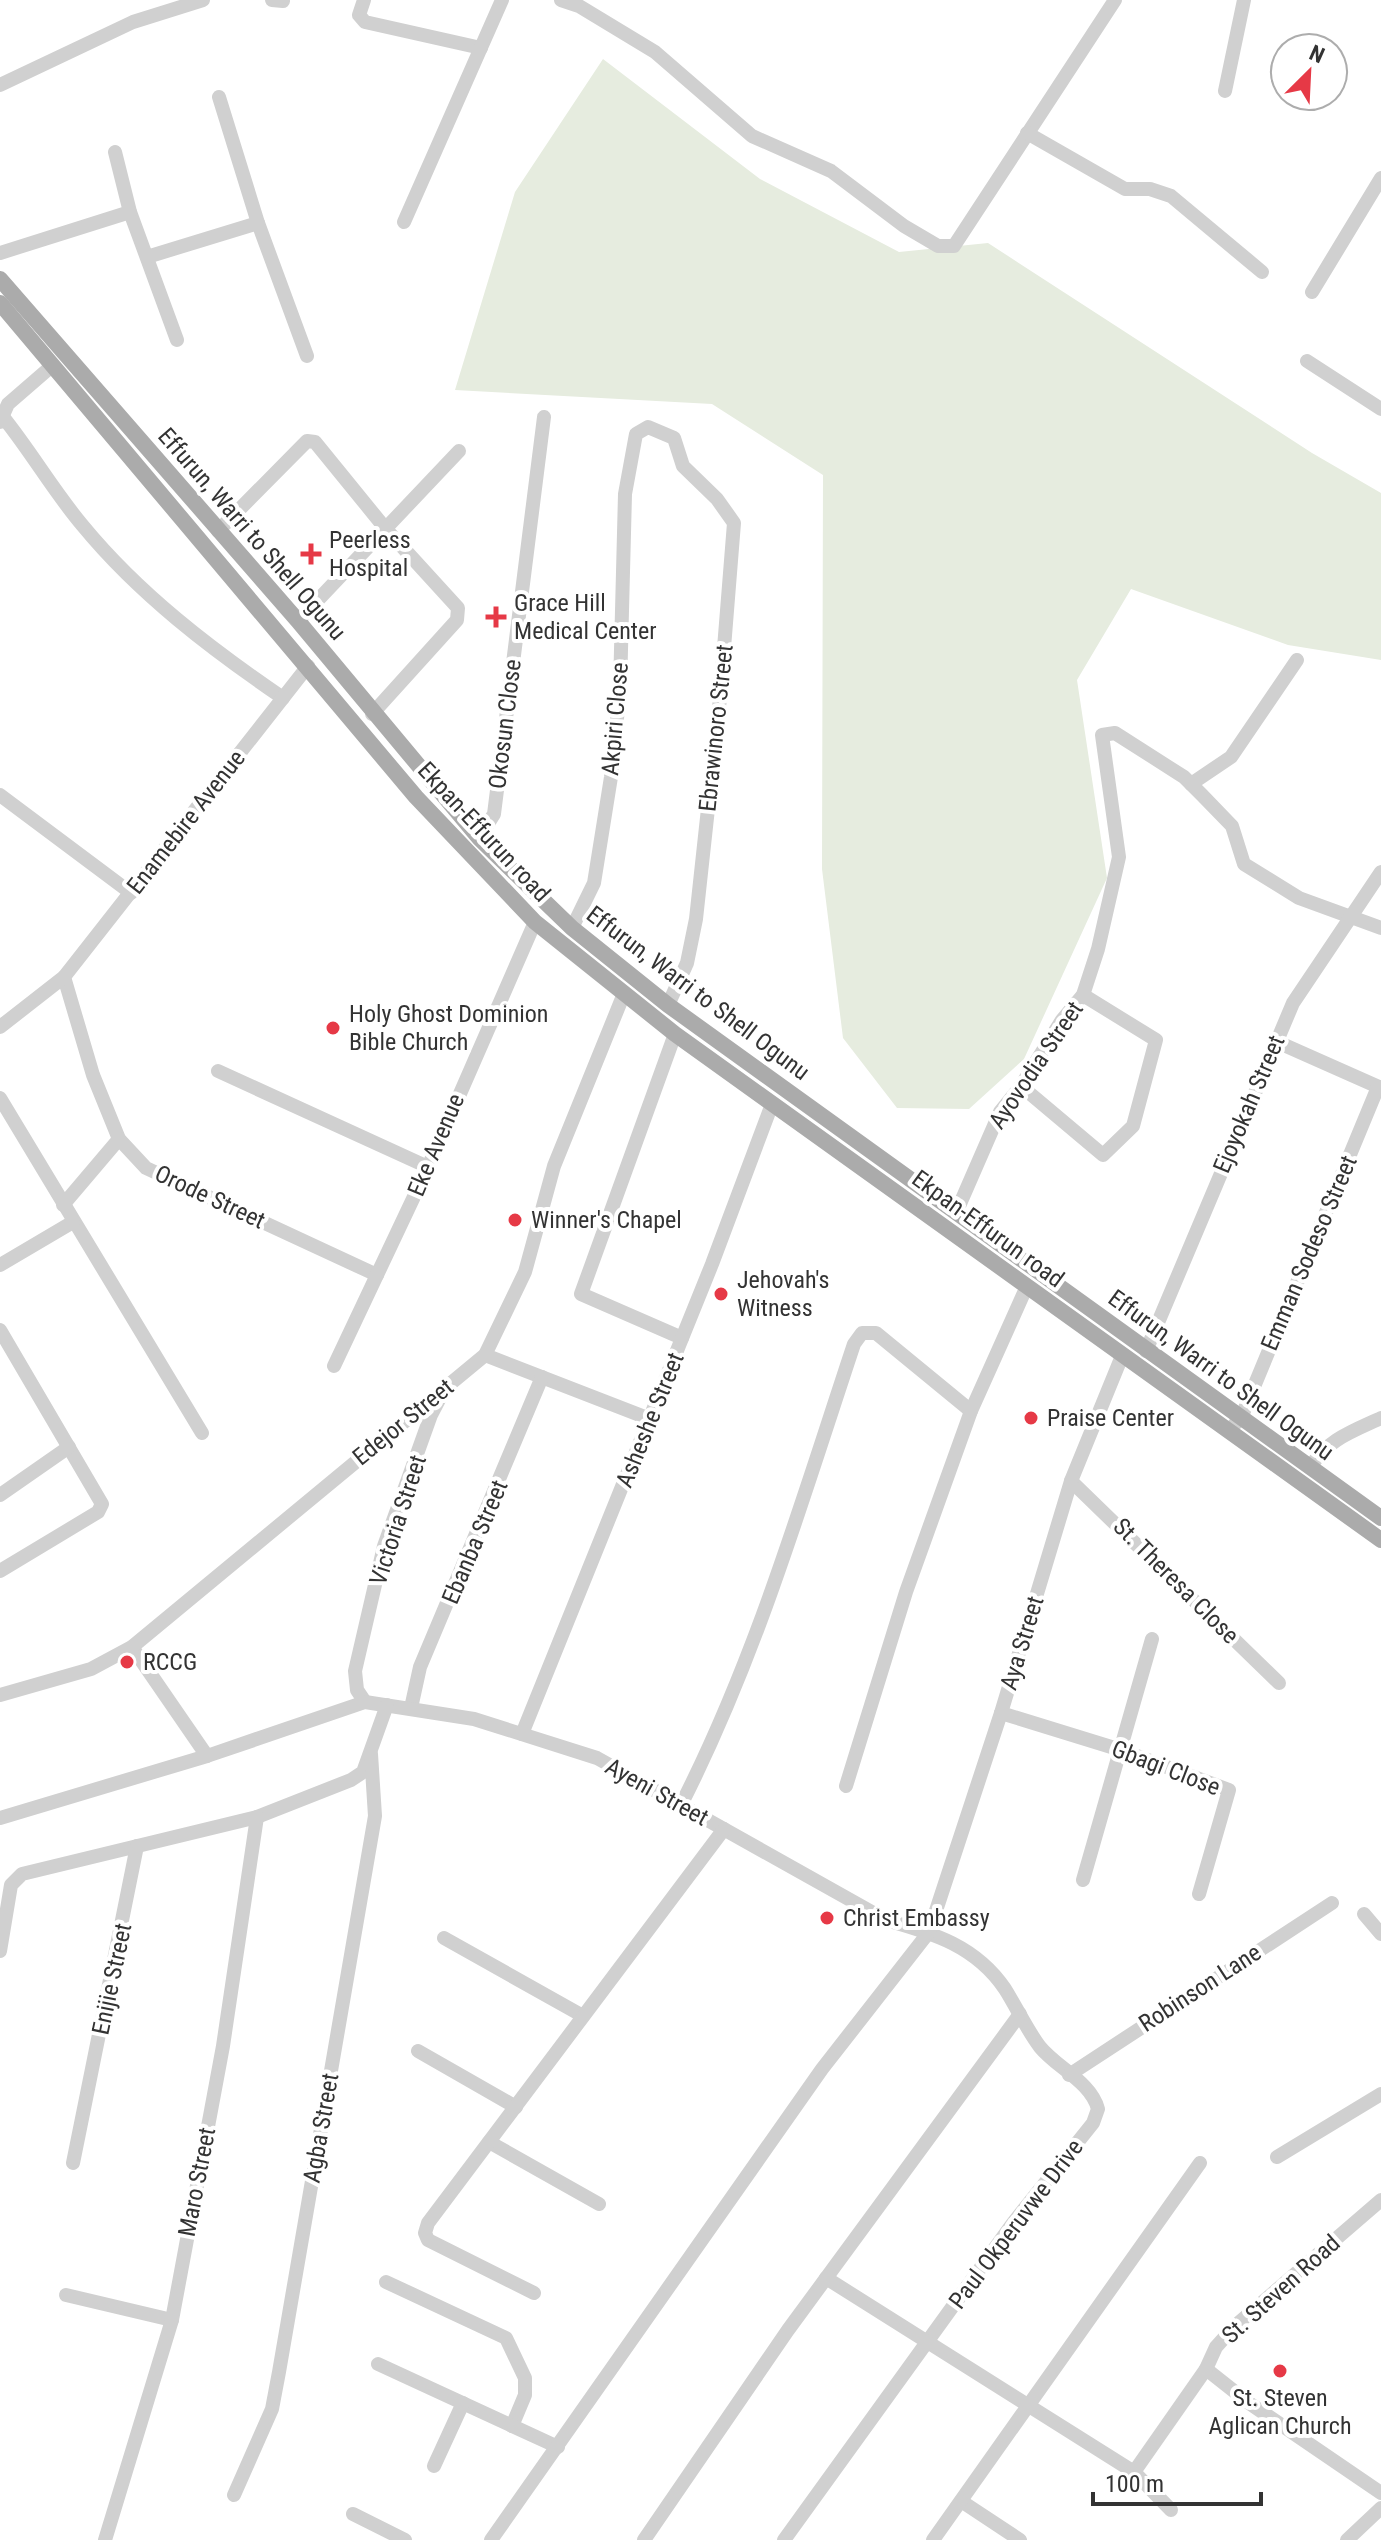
<svg xmlns="http://www.w3.org/2000/svg" width="1381" height="2540" font-family="'Roboto Condensed',sans-serif">
<rect width="100%" height="100%" fill="#fff"/>
<path fill="#e6ecdf" d="M603 59 760 179 899 252 988 243 1312 453 1381 493V660L1288 645 1131 589 1077 680 1107 878 1024 1059 969 1109 897 1108 843 1038 822 869 823 475 712 404 455 390 515 192Z"/>
<g fill="none" stroke-linecap="round" stroke-linejoin="round">
<g stroke="#d0d0d0" stroke-width="14">
<path d="M272 0 283 1"/>
<path d="M364 0 359 15 365 22 481 48"/>
<path d="M561 0 579 6 655 52 752 136 831 171 904 226 938 246H954L1115 0"/>
<path d="M0 85 133 22 203 0"/>
<path d="M1225 91 1244 0"/>
<path d="M219 97 258 223 307 356"/>
<path d="M1027 133 1125 189H1150L1171 196 1262 272"/>
<path d="M115 152 130 212 177 340"/>
<path d="M404 222 502 0"/>
<path d="M0 253 130 212"/>
<path d="M147 257 258 223"/>
<path d="M1312 292 1381 178"/>
<path d="M1307 361 1381 409"/>
<path d="M3 417C32 453 54 492 83 526 139 594 211 649 283 698"/>
<path d="M0 422 8 404 53 365"/>
<path d="M218 531 307 441 315 442 385 528 458 608 457 620 372 714"/>
<path d="M298 621 459 451"/>
<path d="M1191 784 1231 757 1297 660"/>
<path d="M0 795 131 893"/>
<path d="M479 838 494 814 544 417"/>
<path d="M572 928 594 883 611 777 620 689 625 494 636 434 648 427 674 438 683 466 717 499 734 523 720 698 696 919 687 963 668 1005"/>
<path d="M64 977 93 1075 119 1139 146 1168 377 1275"/>
<path d="M0 1027 64 977 308 666"/>
<path d="M675 1034 581 1294 682 1338"/>
<path d="M1275 1041 1381 1088"/>
<path d="M218 1071 428 1167"/>
<path d="M1021 1086 1103 1155 1133 1126 1156 1040 1083 995"/>
<path d="M0 1098 202 1433"/>
<path d="M63 1205 119 1139"/>
<path d="M956 1213 1000 1112 1021 1086 1062 1020 1083 995 1098 949 1119 857 1102 735 1115 733 1184 777 1202 795 1232 826 1244 864 1299 898 1381 928"/>
<path d="M0 1265 73 1222"/>
<path d="M0 1330 102 1504 98 1512 0 1571"/>
<path d="M1146 1351 1293 1003 1381 872"/>
<path d="M485 1355 650 1419"/>
<path d="M334 1366 428 1167 535 922"/>
<path d="M1234 1425 1241 1418 1378 1087"/>
<path d="M1310 1468C1326 1440 1353 1431 1381 1418"/>
<path d="M1071 1481 1279 1683"/>
<path d="M0 1495 69 1447"/>
<path d="M132 1647 207 1756"/>
<path d="M0 1695 91 1669 132 1647 485 1355 525 1272 554 1166 623 996"/>
<path d="M365 1702 357 1690 355 1671 384 1546 431 1415 443 1392"/>
<path d="M411 1708 420 1667 542 1377"/>
<path d="M1001 1713 1121 1750 1229 1790 1199 1894"/>
<path d="M522 1734 712 1264 772 1104"/>
<path d="M846 1786 906 1592 971 1411 1027 1286"/>
<path d="M681 1805C756 1658 802 1500 854 1344L862 1333H876L971 1411"/>
<path d="M0 1818 207 1756 365 1702 474 1719 597 1758 886 1920C933 1933 976 1946 1005 1989 1017 2008 1027 2030 1040 2047 1057 2068 1091 2082 1098 2109L1093 2123 1013 2223 784 2540"/>
<path d="M1083 1880 1152 1639"/>
<path d="M1364 1914 1381 1934"/>
<path d="M444 1938 583 2016"/>
<path d="M0 1951 11 1885 22 1874 257 1817 351 1780 363 1772 387 1705"/>
<path d="M418 2051 516 2107"/>
<path d="M1069 2075 1332 1903"/>
<path d="M489 2142 599 2204"/>
<path d="M1277 2157 1381 2094"/>
<path d="M73 2163 137 1846"/>
<path d="M1381 2200 1235 2326 1216 2347 1206 2369 1249 2403 1381 2493"/>
<path d="M826 2278 1134 2472 1171 2510"/>
<path d="M386 2282 506 2338 525 2378V2395L512 2426"/>
<path d="M534 2293 428 2240 425 2233 428 2223 724 1829"/>
<path d="M66 2295 172 2320"/>
<path d="M378 2364 558 2447"/>
<path d="M434 2466 463 2403"/>
<path d="M1134 2472 1206 2369"/>
<path d="M234 2495 272 2409 279 2372 375 1816 371 1754"/>
<path d="M961 2501 1020 2540"/>
<path d="M353 2514 405 2540"/>
<path d="M105 2540 172 2320 223 2046 257 1817"/>
<path d="M491 2540 822 2069 929 1932 1001 1713 1071 1481 1122 1356"/>
<path d="M644 2540 788 2330 1020 2014"/>
<path d="M933 2540 1200 2163"/>
<path d="M1347 2540 1381 2508"/>
</g>
<g stroke="#ababab" stroke-width="16">
<path d="M0 279 298 621 479 838 572 928 668 1005 1381 1518"/>
<path d="M0 303 416 797 535 922 675 1034 1381 1540"/>
</g>
</g>
<g fill="#e63946" stroke="#fff" stroke-width="3">
<path d="M307 542h8v8h8v8h-8v8h-8v-8h-8v-8h8z"/>
<path d="M492 605h8v8h8v8h-8v8h-8v-8h-8v-8h8z"/>
<circle cx="333" cy="1028" r="8"/>
<circle cx="515" cy="1220" r="8"/>
<circle cx="721" cy="1294" r="8"/>
<circle cx="1031" cy="1418" r="8"/>
<circle cx="127" cy="1662" r="8"/>
<circle cx="827" cy="1918" r="8"/>
<circle cx="1280" cy="2371" r="8"/>
</g>
<g text-anchor="middle" dominant-baseline="central" stroke-width="8" stroke-linejoin="round" paint-order="stroke">
<g font-size="24" fill="#333" stroke="#fff">
<text transform="translate(252 534) rotate(49)">Effurun, Warri to Shell Ogunu</text>
<text transform="translate(615 719) rotate(-85)">Akpiri Close</text>
<text transform="translate(505 724) rotate(-83)">Okosun Close</text>
<text transform="translate(716 728) rotate(-84)">Ebrawinoro Street</text>
<text transform="translate(186 822) rotate(-52)">Enamebire Avenue</text>
<text transform="translate(484 832) rotate(47)">Ekpan-Effurun road</text>
<text transform="translate(698 993) rotate(37)">Effurun, Warri to Shell Ogunu</text>
<text transform="translate(1036 1065) rotate(-56)">Ayovodia Street</text>
<text transform="translate(1249 1104) rotate(-67)">Ejoyokah Street</text>
<text transform="translate(436 1145) rotate(-67)">Eke Avenue</text>
<text transform="translate(210 1197) rotate(25)">Orode Street</text>
<text transform="translate(988 1229) rotate(36)">Ekpan-Effurun road</text>
<text transform="translate(1309 1253) rotate(-67)">Emman Sodeso Street</text>
<text transform="translate(1221 1375) rotate(36)">Effurun, Warri to Shell Ogunu</text>
<text transform="translate(650 1420) rotate(-68)">Asheshe Street</text>
<text transform="translate(403 1422) rotate(-39)">Edejor Street</text>
<text transform="translate(398 1520) rotate(-72)">Victoria Street</text>
<text transform="translate(475 1542) rotate(-67)">Ebanba Street</text>
<text transform="translate(1176 1581) rotate(45)">St. Theresa Close</text>
<text transform="translate(1022 1643) rotate(-73)">Aya Street</text>
<text transform="translate(1166 1768) rotate(21)">Gbagi Close</text>
<text transform="translate(657 1792) rotate(29)">Ayeni Street</text>
<text transform="translate(112 1979) rotate(-78)">Enijie Street</text>
<text transform="translate(1200 1988) rotate(-33)">Robinson Lane</text>
<text transform="translate(321 2128) rotate(-80)">Agba Street</text>
<text transform="translate(197 2182) rotate(-79)">Maro Street</text>
<text transform="translate(1016 2224) rotate(-53)">Paul Okperuvwe Drive</text>
<text transform="translate(1281 2289) rotate(-42)">St. Steven Road</text>
</g>
<g font-size="24" fill="#333" stroke="#fff" text-anchor="start">
<text x="329" y="540">Peerless<tspan x="329" dy="28">Hospital</tspan></text>
<text x="514" y="603">Grace Hill<tspan x="514" dy="28">Medical Center</tspan></text>
<text x="349" y="1014">Holy Ghost Dominion<tspan x="349" dy="28">Bible Church</tspan></text>
<text x="531" y="1220">Winner's Chapel</text>
<text x="737" y="1280">Jehovah's<tspan x="737" dy="28">Witness</tspan></text>
<text x="1047" y="1418">Praise Center</text>
<text x="143" y="1662">RCCG</text>
<text x="843" y="1918">Christ Embassy</text>
<text x="1280" y="2398" text-anchor="middle">St. Steven<tspan x="1280" dy="28">Aglican Church</tspan></text>
</g>
</g>
<g transform="translate(1309 72) rotate(24)"><circle r="38" fill="#ffffff" stroke="#adadad" stroke-width="2"/>
<path d="M0-6L14 30L0 20L-14 30Z" fill="#e63946"/>
<text y="-12" font-size="22" font-weight="bold" text-anchor="middle" fill="#333333">N</text>
</g>
<path d="M1093 2492v12h168v-12" fill="none" stroke="#333333" stroke-width="4"/>
<text x="1105" y="2492" font-size="24" fill="#333333" stroke="#ffffff" stroke-width="6" paint-order="stroke">100 m</text>
</svg>
